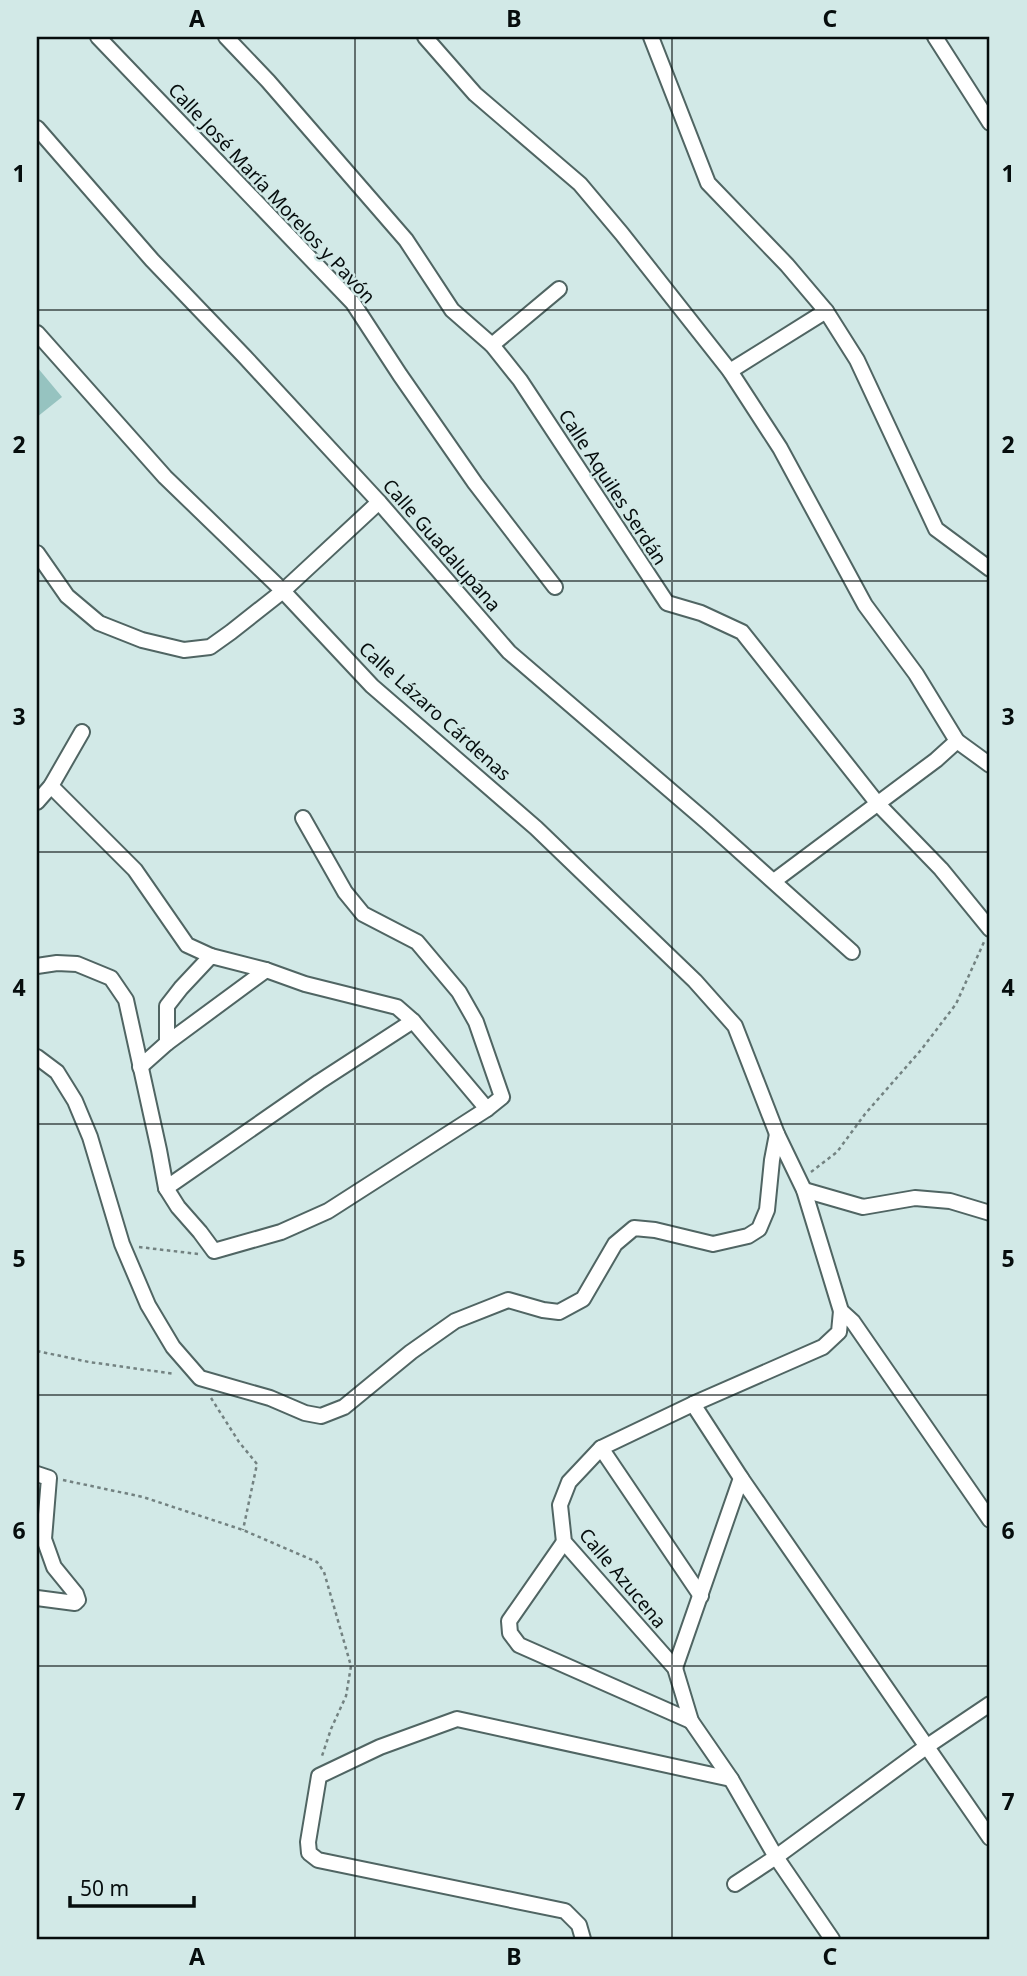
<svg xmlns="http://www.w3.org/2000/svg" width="1027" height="1976" font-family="'Noto Sans',sans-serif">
<rect width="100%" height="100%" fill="#d2e9e7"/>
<path fill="#96c3c0" d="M37 367 62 397 37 417Z"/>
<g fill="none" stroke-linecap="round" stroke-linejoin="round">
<g stroke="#506563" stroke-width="18">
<g id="street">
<path d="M98 37 353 303 400 375 475 483 555 587"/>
<path d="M226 37 268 81 406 240 452 310 492 345 520 380 667 603 701 613 742 632 878 804 941 869 990 929"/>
<path d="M425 37 475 94 580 184 622 234 730 371 780 448 865 605 916 674 957 741 990 765"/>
<path d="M651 37 708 183 787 265 826 311 857 360 936 529 990 569"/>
<path d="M935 37 990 123"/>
<path d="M37 128 152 260 245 357 379 502 509 652 707 822 852 952"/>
<path d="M37 333 165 477 283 591 372 686 536 828 695 981 735 1026 777 1134 804 1190 841 1311 853 1322 990 1520"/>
<path d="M492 345 559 289"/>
<path d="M730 371 826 311"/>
<path d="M37 553 67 596 99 623 142 640 184 650 210 647 231 632 283 591 379 502"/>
<path d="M51 786 135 870 187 945 211 956"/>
<path d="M37 802 51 786 82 732"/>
<path d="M774 881 936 760 957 741"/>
<path d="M37 966 57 963 77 964 111 978 126 1000 159 1150 166 1188 178 1207 200 1232 214 1251 281 1232 328 1211 487 1109 502 1097 476 1022 459 992 417 942 363 914 345 892 303 818"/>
<path d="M167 1043 266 970"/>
<path d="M37 1057 57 1072 75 1101 90 1137 122 1244 148 1305 173 1347 200 1378 270 1398 305 1413 321 1416 344 1407 411 1352 455 1321 508 1300 543 1310 559 1312 583 1299 615 1244 634 1228 655 1230 713 1244 748 1236 759 1229 767 1210 772 1160 777 1134"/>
<path d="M140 1067 167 1043V1006L181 988 211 956 266 970 305 984 397 1007 413 1021 487 1109"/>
<path d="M166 1188 319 1082 413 1021"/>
<path d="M804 1190 863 1207 915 1198 950 1201 990 1213"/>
<path d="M693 1404 741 1478 990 1838"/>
<path d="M601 1448 701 1596"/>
<path d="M37 1474 49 1478 44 1539 54 1567 76 1594 78 1600 75 1603 37 1598"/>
<path d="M564 1542 509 1621 510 1633 519 1645 691 1721"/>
<path d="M675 1668 741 1478"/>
<path d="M735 1884 776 1857 926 1747 990 1704"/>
<path d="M583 1939 579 1925 565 1911 318 1860 309 1853 308 1842 319 1776 380 1747 457 1719 731 1779"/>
<path d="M832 1939 776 1857 731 1779 691 1721 675 1668 564 1542 560 1505 569 1482 601 1448 693 1404 823 1347 839 1332 841 1311"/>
</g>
</g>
<g stroke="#738281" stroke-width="2.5" stroke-dasharray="3.5 3.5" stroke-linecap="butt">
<path d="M811 1172 837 1152 865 1114 921 1050 956 1004 984 942"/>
<path d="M139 1247 198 1254"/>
<path d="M37 1351 89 1362 175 1374"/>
<path d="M211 1398 239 1442 257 1464 243 1530"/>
<path d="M63 1480 143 1497 243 1530 317 1562 324 1572 351 1666 346 1696 331 1729 321 1759"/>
</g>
<use href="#street" stroke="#fff" stroke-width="14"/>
</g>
<path fill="none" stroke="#060d0d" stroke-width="2" stroke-opacity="0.55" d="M355 37V1939M672 37V1939M37 310H990M37 581H990M37 852H990M37 1124H990M37 1395H990M37 1666H990"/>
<g text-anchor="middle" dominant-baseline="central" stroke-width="5" stroke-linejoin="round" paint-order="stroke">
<g font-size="19" fill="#060d0d" stroke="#d2e9e7">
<text transform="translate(272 193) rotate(47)">Calle José María Morelos y Pavón</text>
<text transform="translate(613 487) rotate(57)">Calle Aquiles Serdán</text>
<text transform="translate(442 545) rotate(49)">Calle Guadalupana</text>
<text transform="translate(435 711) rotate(42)">Calle Lázaro Cárdenas</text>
<text transform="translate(623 1578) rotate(50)">Calle Azucena</text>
</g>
</g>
<rect width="1027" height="1976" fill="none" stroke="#d2e9e7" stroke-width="77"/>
<path d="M70 1896v10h124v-10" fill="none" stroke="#060d0d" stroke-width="3.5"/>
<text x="80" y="1896" font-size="21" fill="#060d0d" stroke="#d2e9e7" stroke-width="5" paint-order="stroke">50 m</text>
<rect x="38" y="38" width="950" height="1900" fill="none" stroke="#060d0d" stroke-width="2.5"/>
<g font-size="23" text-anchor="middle" font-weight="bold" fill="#060d0d">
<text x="197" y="27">A</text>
<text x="514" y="27">B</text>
<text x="830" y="27">C</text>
<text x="19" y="182">1</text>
<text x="1008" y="182">1</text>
<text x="19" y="453">2</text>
<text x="1008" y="453">2</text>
<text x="19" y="725">3</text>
<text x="1008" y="725">3</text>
<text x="19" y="996">4</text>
<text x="1008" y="996">4</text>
<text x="19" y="1267">5</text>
<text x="1008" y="1267">5</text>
<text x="19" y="1539">6</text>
<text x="1008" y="1539">6</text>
<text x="19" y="1810">7</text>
<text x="1008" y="1810">7</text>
<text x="197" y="1965">A</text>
<text x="514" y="1965">B</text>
<text x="830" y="1965">C</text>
</g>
</svg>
